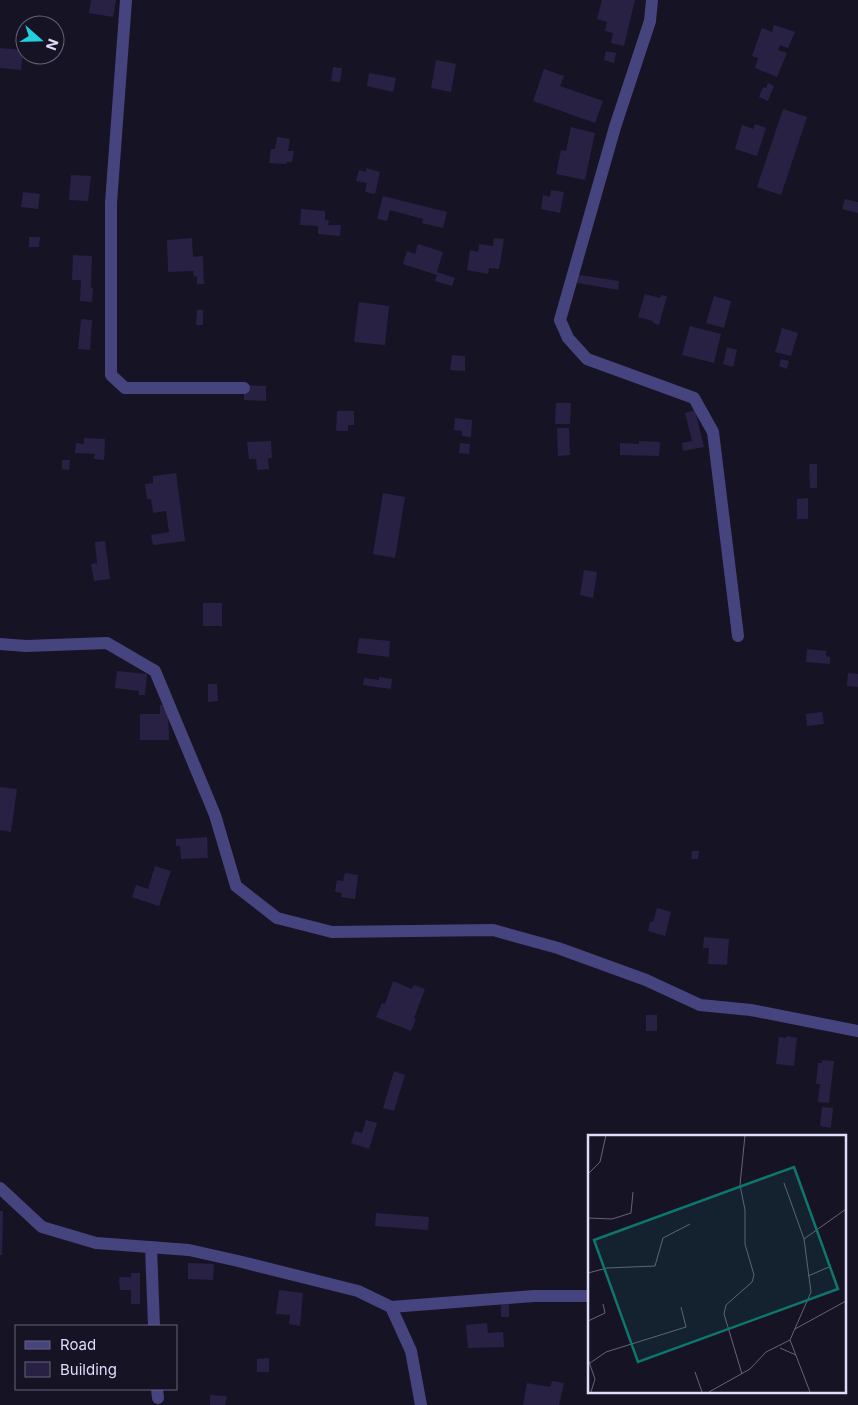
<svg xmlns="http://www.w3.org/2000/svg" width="858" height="1405" font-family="Inter,sans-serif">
<rect width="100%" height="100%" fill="#161325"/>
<g fill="#282143">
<path d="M91 0H116L113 17 89 13Z"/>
<path d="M602 0H635L624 46 611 43 613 33 605 31 607 22 597 19Z"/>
<path d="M774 25 795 32 788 48 780 45 778 50 787 53 777 77 755 68 758 58 752 56 762 28 772 32Z"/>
<path d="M0 48 23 50 21 70 0 68Z"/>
<path d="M606 51 616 53 614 63 604 60Z"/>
<path d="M436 60 456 64 451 92 431 88Z"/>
<path d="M333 67 342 68 340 82 331 81Z"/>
<path d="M544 69 564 76 560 86 603 101 595 123 533 101Z"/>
<path d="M369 73 396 78 393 92 367 86Z"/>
<path d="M768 83 774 86 768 101 759 97 763 87 766 88Z"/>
<path d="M783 109 807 117 781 195 757 187Z"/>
<path d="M755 124 766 128 757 156 735 149 742 125 753 129Z"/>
<path d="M571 127 595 133 585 180 556 174 561 150 566 151Z"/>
<path d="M277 137 290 139 288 151H294L292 162H287L286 164 269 163 271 149H275Z"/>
<path d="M366 168 380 172 375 194 365 192 367 183 356 181 359 170 366 172Z"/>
<path d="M71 175 91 176 88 201 69 200Z"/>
<path d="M551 190 564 192 560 213 541 209 543 195 550 197Z"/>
<path d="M23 192 40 194 38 209 21 207Z"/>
<path d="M383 196 447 212 443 228 422 223 423 219 390 210 387 221 377 219Z"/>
<path d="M845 199 858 202V213L842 209Z"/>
<path d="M301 209 325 211V220H329L328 225H341L340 236 318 234V226L300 225Z"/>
<path d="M29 237H40L39 247H29Z"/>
<path d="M192 238 193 257 203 256 204 284H197V276L194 277 193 271 168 272 167 240Z"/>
<path d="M494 238 504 239 499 269 489 268 488 274 467 270 470 250 478 252 479 244 493 246Z"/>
<path d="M418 244 443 252 437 272 455 278 452 286 435 281 437 275 403 264 407 251 415 254Z"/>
<path d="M73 255 92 256 91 288H93L92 302 80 301 81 280H72Z"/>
<path d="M573 274 619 281 618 290 572 282Z"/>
<path d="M645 294 660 298 661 295 667 296 659 325 653 323V321L638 317Z"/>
<path d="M714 296 731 301 724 328 706 323Z"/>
<path d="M359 302 389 306 385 345 354 342Z"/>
<path d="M197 310H203V325H196Z"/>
<path d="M81 319 92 320 90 350 78 349Z"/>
<path d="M690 326 721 334 714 363 682 355Z"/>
<path d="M782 328 798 333 791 356 775 352Z"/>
<path d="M727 347 737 350 733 367 723 364Z"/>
<path d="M452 355 465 356V371L450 370Z"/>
<path d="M781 359 789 361 787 369 779 366Z"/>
<path d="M244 385 266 386V401L244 400Z"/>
<path d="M556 403H571L570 424H555Z"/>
<path d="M695 410 704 447 683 451 682 443 692 441 685 413Z"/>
<path d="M337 411H354V425H348V431H336Z"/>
<path d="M455 418 472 420 471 437 462 436V431L454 430Z"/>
<path d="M557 428H569L570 455 558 456Z"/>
<path d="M84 438 105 439 104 460 94 459 95 454 75 453 76 443 84 444Z"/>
<path d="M271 441 272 458H268L269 469 257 470 256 459H249L247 442Z"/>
<path d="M639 441 660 442 659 456 620 455V443L639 444Z"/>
<path d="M460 443 470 444 469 454 459 453Z"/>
<path d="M62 460H70L69 470 62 469Z"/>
<path d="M809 464H817V488H810Z"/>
<path d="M176 473 185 541 153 545 151 535 169 532 166 511 153 513 151 499H147L145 484 153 483V476Z"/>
<path d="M383 493 405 497 395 558 373 554Z"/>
<path d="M808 498V519H797V499Z"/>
<path d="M105 541 110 579 94 581 91 564 97 563 95 542Z"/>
<path d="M584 570 597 572 593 598 580 595Z"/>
<rect x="203" y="603" width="19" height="23"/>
<path d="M359 638 390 641 389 657 357 653Z"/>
<path d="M807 649 826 651V656L830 657V664L806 662Z"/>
<path d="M117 671 147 674 145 695H139V691L115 688Z"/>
<path d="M848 673 858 674V687L847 686Z"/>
<path d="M379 677 392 679 391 689 363 685 364 678 379 680Z"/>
<path d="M208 684H217L218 701 208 702Z"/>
<path d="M160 705H168L169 740H140V714H160Z"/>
<path d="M822 712 824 724 807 726 806 714Z"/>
<path d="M0 787 17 789 11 832 0 830Z"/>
<path d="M207 837 208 858 181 859 180 846H176V839Z"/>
<path d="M692 851H699L698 859H691Z"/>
<path d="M155 866 171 871 159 906 132 897 136 885 148 889Z"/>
<path d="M345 873 358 875 355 899 341 897 342 893 335 892 337 880 343 881Z"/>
<path d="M657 908 671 912 665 936 648 931 650 922H653Z"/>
<path d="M704 937 729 939 727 965 708 964 709 948H703Z"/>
<path d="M393 981 412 989 414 985 425 989 414 1018 416 1019 411 1031 376 1017 382 1003 385 1004Z"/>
<rect x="646" y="1015" width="11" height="16"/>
<path d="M787 1036 797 1038 794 1066 776 1064 779 1037 786 1038Z"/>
<path d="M822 1060 834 1061 829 1103 818 1102 820 1084H816L818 1063H822Z"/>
<path d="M394 1071 405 1075 394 1111 383 1108Z"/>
<path d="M822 1107 833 1108 831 1128 820 1126Z"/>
<path d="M366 1120 377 1123 369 1149 351 1143 355 1131 362 1133Z"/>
<path d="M0 1211H3L2 1255H0Z"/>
<path d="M376 1213 429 1217 428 1230 375 1226Z"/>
<path d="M188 1263 214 1264 213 1280 188 1279Z"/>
<path d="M131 1273H140V1304H131V1290H120L119 1277H131Z"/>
<path d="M279 1290 303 1293 300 1326 289 1324 290 1315 276 1314Z"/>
<rect x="501" y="1301" width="8" height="16"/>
<path d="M487 1323 488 1333 503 1332 504 1347 468 1348 466 1325Z"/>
<path d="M269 1358V1372H257V1359Z"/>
<path d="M552 1381 564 1383 559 1405H523L527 1383 550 1387Z"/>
<path d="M210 1395 227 1396 225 1405H210Z"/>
</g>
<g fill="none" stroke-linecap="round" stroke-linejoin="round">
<g stroke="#46447e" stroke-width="12">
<path d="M126 0 111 203V375L125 388H244"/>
<path d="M652 0 650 21 615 127 560 320 568 338 587 359 694 398 713 432 738 636"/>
<path d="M0 644 26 646 107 643 155 671 215 815 236 886 277 918 332 932 493 930 558 948 646 980 700 1005 751 1010 858 1031"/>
<path d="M0 1188 42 1227 96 1243 189 1250 238 1261 358 1291 391 1307 411 1351 421 1405"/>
<path d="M151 1247 154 1326"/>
<path d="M391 1307 534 1296H589"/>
<path d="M157 1389 158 1398"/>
</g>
</g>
<g transform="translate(588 1135)">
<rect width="258" height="258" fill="#161325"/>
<path fill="none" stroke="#66637a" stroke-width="1" d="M0 39 12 27 18 0M196 48 216 104M0 83 24 84 43 78 45 57M0 138 19 133 67 131 75 103 102 89M220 141 241 132M0 186 17 178 15 169M207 194 258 166M202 205 222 257M192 213 208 220M0 224 7 244 3 257M2 228 18 217 98 192 93 172M107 237 114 257M154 239 136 179 138 170 164 147 166 140 157 109V75L152 50 157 0M121 257 162 234 178 217 202 205 223 157 216 104 258 74"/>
<path fill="#0f766e" fill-opacity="0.15" stroke="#0f766e" stroke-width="2.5" d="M206 32 250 154 50 227 6 105Z"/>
<rect width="258" height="258" fill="none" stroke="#dfdcfa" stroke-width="2.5"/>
</g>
<rect x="15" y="1325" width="162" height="65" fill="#161325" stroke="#66637a"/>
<rect x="25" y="1341" width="25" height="8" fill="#46447e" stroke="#66637a"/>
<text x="60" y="1350" font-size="15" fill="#dfdcfa">Road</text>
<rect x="25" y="1362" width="25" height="15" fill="#282143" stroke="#66637a"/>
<text x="60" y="1375" font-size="15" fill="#dfdcfa">Building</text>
<g transform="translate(40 40) rotate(110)"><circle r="24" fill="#161325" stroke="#66637a"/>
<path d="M0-4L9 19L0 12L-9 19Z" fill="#22cfe0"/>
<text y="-8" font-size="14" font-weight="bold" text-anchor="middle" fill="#dfdcfa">N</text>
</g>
</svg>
